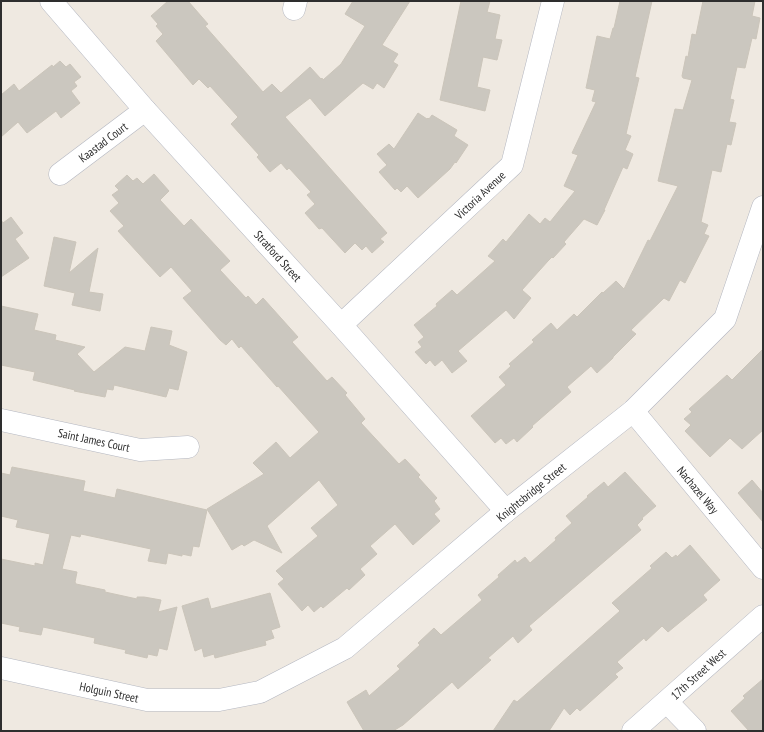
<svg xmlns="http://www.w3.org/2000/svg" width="764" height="732" font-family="'PT Sans Narrow',sans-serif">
<rect width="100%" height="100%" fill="#efe9e1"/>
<g fill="#cbc7bf" stroke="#cbc5ba">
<path d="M168 1H188L208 24 205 26 263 92 272 84 281 93 310 67 321 79 322 78 323 80 341 64 365 26 345 14 353 1H410L382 45 398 54 393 62 398 65 384 88 377 83 373 89 363 83 325 116 310 98 285 117 387 233 380 239 384 242 372 253 366 246 362 250 355 243 345 253 322 228 319 229 305 213 315 204 307 195 311 192 289 168 287 170 281 163 270 172 257 157 259 155 231 124 238 117 210 86 208 88 199 79 193 85 156 41 163 34 156 26 158 24 151 16Z"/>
<path d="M461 1H490L487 12 500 15 495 39 502 40 497 60 483 57 477 87 490 90 485 111 440 100Z"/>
<path d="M620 1H652L635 77 639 78 626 134 631 136 625 150 633 154 627 169 623 167 604 210H605L597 225 584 219 564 242 566 244 553 258 552 257 548 261 522 290 531 298 514 319 506 310 458 351 467 361 452 373 442 360 435 366 430 360 426 364 415 352 422 347 418 342 424 337 414 325 437 306 436 304 452 290 457 295 495 261 488 256 503 239 506 242 529 214 540 224 545 218 550 222 575 191 564 186 578 155 572 153 596 102 592 101 595 90 586 88 597 36 610 39 613 28H614Z"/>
<path d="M703 1H755L752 16 760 18 756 39 752 38 745 68 737 67 730 99 734 100 729 122 736 123 731 145 727 144 721 172 712 170 701 222 708 225 704 234 709 236 685 283 680 280 669 301 664 298 631 330 636 334 613 357V358L597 373 591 366 567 387 571 392 532 426 533 427 517 442 514 438 506 444 501 438 495 443 471 416 506 385 499 377 511 366 509 364 534 342 532 340 551 323 557 330 574 314 577 317 602 292 603 293 616 281 624 289 648 240 650 241 678 186 658 181 675 109 683 110 692 80 683 78 682 76 686 56 688 57 692 34 696 35Z"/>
<path d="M60 61 66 67 70 64 81 77 74 82 77 86 71 91 80 103 61 118 56 111 27 133 18 122 1 137V95L14 84 19 91 52 65 53 67Z"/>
<path d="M418 113 427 119 428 118 429 119 432 115 457 130 454 136 468 145 456 163 455 162 450 169 418 198 407 186 401 192 397 188 395 190 379 172 387 165 377 154 389 144 394 149Z"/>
<path d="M154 174 169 191 160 200 184 226 191 219 230 261 220 270 246 298 248 296 256 305 263 298 298 337 292 342 327 381 332 377 347 393 345 395 365 419 361 423 399 464 405 459 420 475 418 477 437 498 434 501 440 509 434 514 440 521 413 545 395 524 370 546 377 554 360 569 365 575 349 590 347 588 323 608 321 606 314 612 308 605 302 611 278 584 284 579 276 571 318 536 311 528 338 505 319 480 267 526 282 553 254 540 244 546 242 544 232 550 207 509 264 474 253 463 276 442 290 458 319 432 278 386 277 387 241 346 239 348 232 339 226 345 220 340 183 298 192 291 171 267 160 277 118 231 124 226 110 211 119 203 112 195 119 190 115 186 127 175 133 181 137 178 143 184Z"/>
<path d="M11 217 23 233 15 239 29 258 1 277V220L3 223Z"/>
<path d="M54 237 76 242 69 273 98 248 89 292 103 294 100 311 72 305 75 293 44 286Z"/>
<path d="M1 306 38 314 34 330 56 335 55 340 85 347 77 354 94 372 125 347 145 351 151 327 172 331 169 345 187 352 178 390 169 388 166 397 114 385 113 390 107 389 105 397 74 391 75 390 33 380 35 372 1 365Z"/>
<path d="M763 349V430L742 449 730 438 710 457 685 431 691 425 684 419 692 412 689 409 727 375 732 380Z"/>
<path d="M12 467 85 481 83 491 115 498 117 489 207 510 199 547 193 546 191 556 182 554V556L168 553 166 564 148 561 151 549 81 534 80 537 71 535 62 569 77 572 75 582 76 584 105 590V592L137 599V597H144L161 600 158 612 177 607 167 650 159 648 157 656 148 654 147 658 125 653 126 650 94 643 95 638 43 627 41 635 19 631 20 627 1 623V559L35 566V563L43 565 50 534 16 527 18 520 1 516V473L10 475Z"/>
<path d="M625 472 656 506 642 518 643 519 637 525 641 530 529 626 532 630 518 643 513 636 488 658 491 660 458 689 452 682 403 725 393 731H364L347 702 366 690 369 696 400 669 397 666 420 645 418 643 434 628 441 635 482 600 478 595 499 577 498 575 515 560 517 563 525 557 530 563 556 540 555 538 572 523 566 516 588 497 587 496 604 482 608 487Z"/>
<path d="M752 480 763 493V522L738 493Z"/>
<path d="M690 545 720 580 703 595 707 600 668 632 662 626 646 641 644 638 617 662 623 668 615 674 618 677 580 711 577 708 570 715 564 708 549 731H493L514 700 517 702 620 611 612 603 652 568 650 566 666 552 672 558 676 555 677 557Z"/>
<path d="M270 593 280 627 271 630 274 638 265 641 266 645 215 658 214 654 204 657 202 648 195 651 182 606 208 598 211 609Z"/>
<path d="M763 679V731H749L731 711 745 698 743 696Z"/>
</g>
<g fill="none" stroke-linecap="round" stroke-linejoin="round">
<g stroke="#b4b7c1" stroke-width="23">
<g id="street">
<path d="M51 1 145 110 341 325 506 511"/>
<path d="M294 9 296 1"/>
<path d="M60 174 145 110"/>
<path d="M341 325 512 165 553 1"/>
<path d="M633 411 763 568"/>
<path d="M1 420 140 450 188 447"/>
<path d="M1 668 147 700H219L260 692 345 648 506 511 633 411 725 319 763 207"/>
<path d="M667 702 695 731"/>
<path d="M633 731 763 616"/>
</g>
</g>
<use href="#street" stroke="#fff" stroke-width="22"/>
</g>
<g text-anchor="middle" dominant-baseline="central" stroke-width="3" stroke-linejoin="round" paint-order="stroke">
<g font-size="12" fill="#2e2e2e" stroke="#fff">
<text transform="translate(103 142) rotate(-37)">Kaastad Court</text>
<text transform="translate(480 195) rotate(-43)">Victoria Avenue</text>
<text transform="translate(278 256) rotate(48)">Stratford Street</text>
<text transform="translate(94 440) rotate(12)">Saint James Court</text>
<text transform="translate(698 490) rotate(50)">Nachazel Way</text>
<text transform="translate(531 492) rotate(-39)">Knightsbridge Street</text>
<text transform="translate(698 674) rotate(-42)">17th Street West</text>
<text transform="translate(109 692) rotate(12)">Holguin Street</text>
</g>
</g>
<rect width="764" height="732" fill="none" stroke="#2e2e2e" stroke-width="4"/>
</svg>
